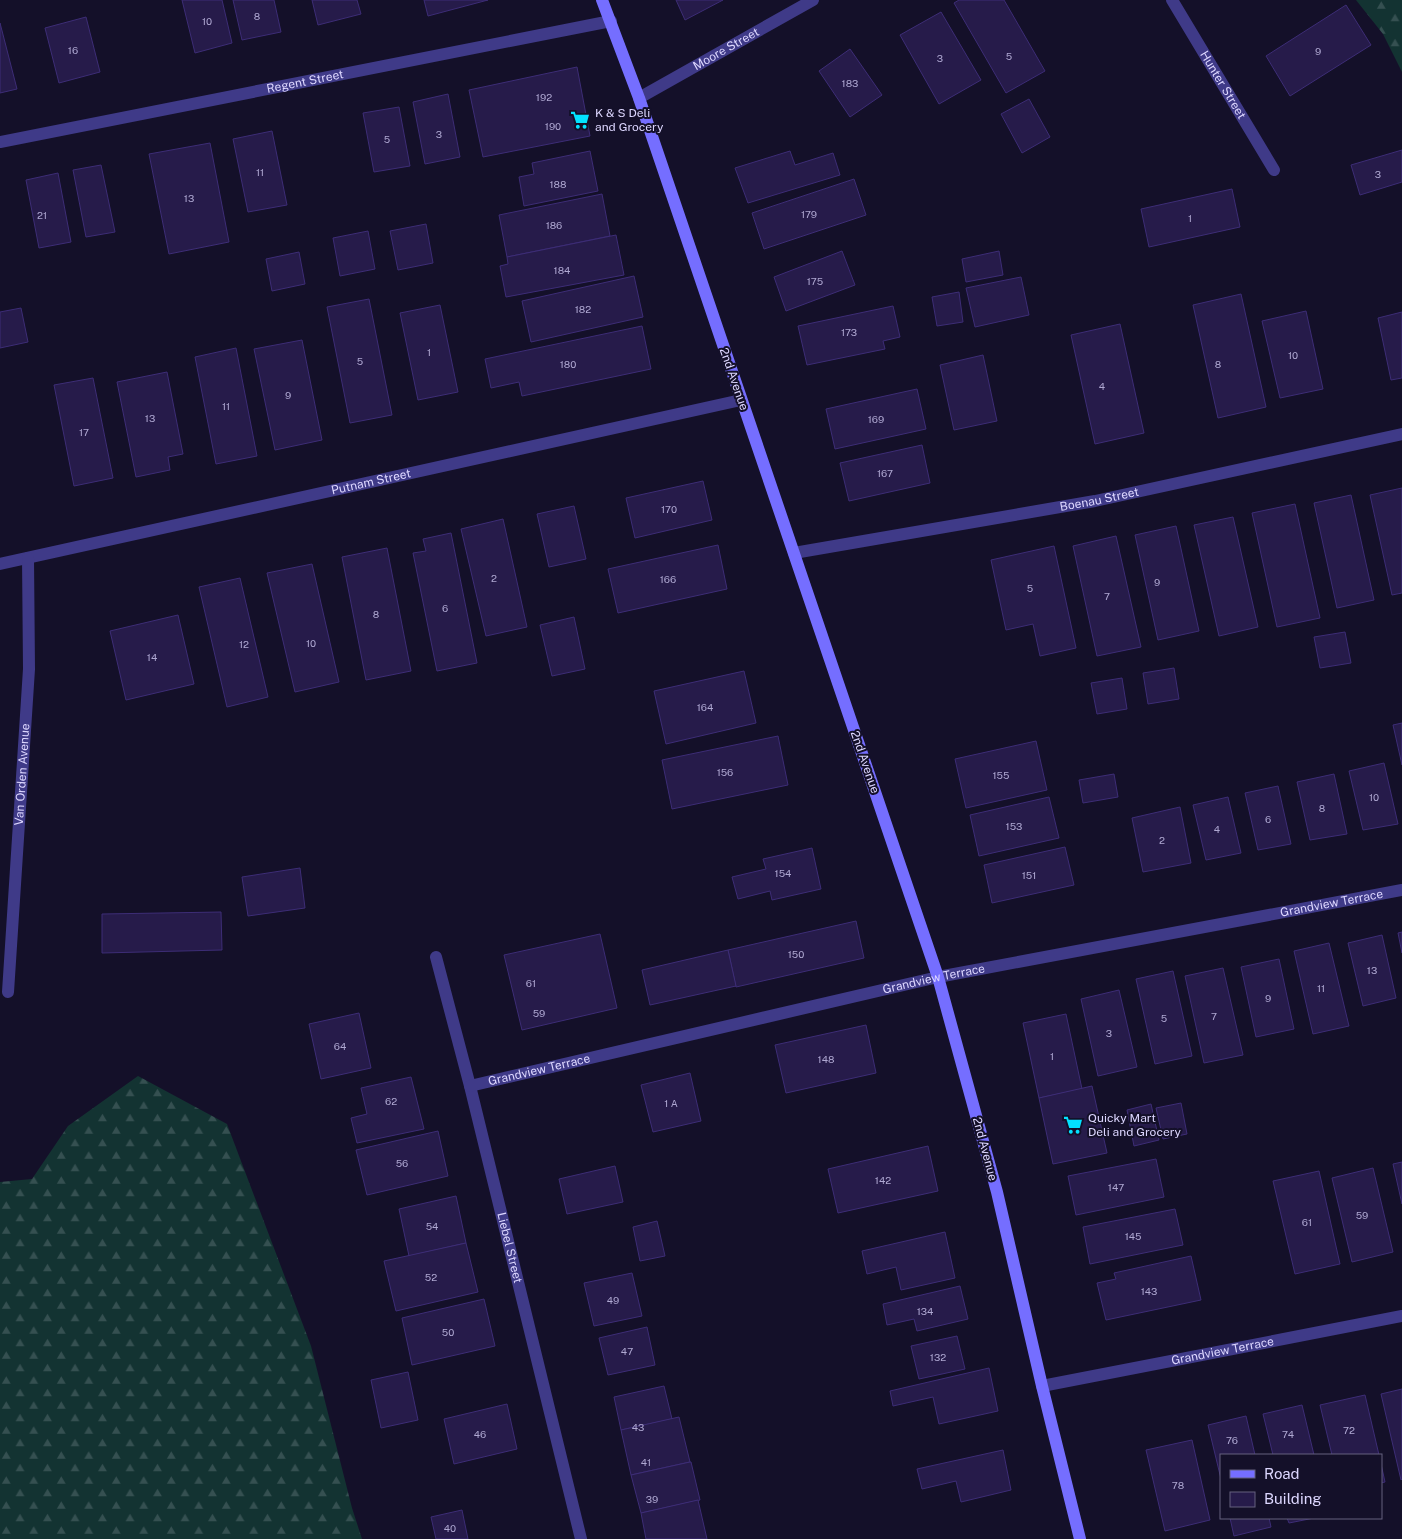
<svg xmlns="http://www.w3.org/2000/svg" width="1402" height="1539" font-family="'Public Sans',sans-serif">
<defs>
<pattern id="forest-firs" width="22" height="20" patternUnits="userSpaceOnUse" patternTransform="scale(1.25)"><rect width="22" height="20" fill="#133332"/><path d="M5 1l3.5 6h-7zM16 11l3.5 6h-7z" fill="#355051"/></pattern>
</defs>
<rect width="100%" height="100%" fill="#141029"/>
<g fill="url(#forest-firs)">
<path d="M1356 0H1402V72L1383 34Z"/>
<path d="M138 1076 227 1124 311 1346 352 1508 362 1539H0V1182L32 1179 68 1126Z"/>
</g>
<g fill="#261b4a" stroke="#3d2d76">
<path d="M182 0H222L232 43 195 53Z"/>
<path d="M233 0H274L281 32 242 40Z"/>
<path d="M312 0H357L361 14 318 25Z"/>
<path d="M424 0H488L428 16Z"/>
<path d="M676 0H723L685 20Z"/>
<path d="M959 0H1004L1045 71 1006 93 954 3Z"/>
<path d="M1346 5 1371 45 1290 96 1266 56Z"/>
<path d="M941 12 981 80 939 104 900 35Z"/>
<path d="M86 17 100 72 59 83 45 28Z"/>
<path d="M0 23 17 89 0 93Z"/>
<path d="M850 49 882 95 850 117 819 71Z"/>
<path d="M577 67 590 136 483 157 469 90Z"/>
<path d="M448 94 460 157 425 164 413 102Z"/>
<path d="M1029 99 1050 137 1022 153 1001 114Z"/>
<path d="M399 107 410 166 374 172 363 113Z"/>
<path d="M272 131 287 205 248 212 233 139Z"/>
<path d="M210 143 229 242 169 254 149 154Z"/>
<path d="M1402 150V182L1360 195 1351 165Z"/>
<path d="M590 151 598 191 524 206 519 177 534 174 532 163Z"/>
<path d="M790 151 795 165 833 153 840 175 748 203 735 168Z"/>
<path d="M101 165 115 232 86 237 73 170Z"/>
<path d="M58 173 71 242 39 248 26 180Z"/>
<path d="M854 179 866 215 764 249 752 213Z"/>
<path d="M1232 189 1240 227 1149 247 1141 209Z"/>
<path d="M602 194 610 236 507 257 499 215Z"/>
<path d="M426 224 433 263 398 270 390 231Z"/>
<path d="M368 231 375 269 340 276 333 238Z"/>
<path d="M616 235 624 275 506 297 500 266 508 264 507 257Z"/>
<path d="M842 251 855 285 786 311 774 277Z"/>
<path d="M999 251 1003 275 966 282 962 259Z"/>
<path d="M299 252 305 284 272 291 266 259Z"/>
<path d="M634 276 643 317 531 342 522 301Z"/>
<path d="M1021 277 1029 315 975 327 966 288Z"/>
<path d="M959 292 963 322 937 326 932 297Z"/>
<path d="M1241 294 1266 407 1218 418 1193 305Z"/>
<path d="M369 299 392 415 350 423 327 307Z"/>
<path d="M440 305 458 392 418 400 400 313Z"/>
<path d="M893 306 900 337 883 341 885 349 807 365 798 326Z"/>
<path d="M21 308 28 342 0 348V312Z"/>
<path d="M1306 311 1323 389 1280 398 1262 321Z"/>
<path d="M1402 312V378L1391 380 1378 318Z"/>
<path d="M1120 324 1144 433 1095 444 1071 335Z"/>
<path d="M642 326 651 369 522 396 519 382 491 388 485 359Z"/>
<path d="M302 340 322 440 275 450 254 349Z"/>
<path d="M236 348 257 456 216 464 195 357Z"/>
<path d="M983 355 997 421 954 430 940 365Z"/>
<path d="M167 372 183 454 168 457 170 470 136 477 117 382Z"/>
<path d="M93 378 113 478 74 486 54 385Z"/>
<path d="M917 389 926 429 835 449 826 409Z"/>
<path d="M922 445 930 483 849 501 840 463Z"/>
<path d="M703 481 712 520 635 538 626 498Z"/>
<path d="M1402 488V593L1392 595 1370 495Z"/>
<path d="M1351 495 1374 600 1337 608 1314 503Z"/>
<path d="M1295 504 1320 618 1277 627 1252 513Z"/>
<path d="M574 506 586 559 549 567 537 514Z"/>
<path d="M1233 517 1258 627 1219 636 1194 525Z"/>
<path d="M503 519 527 627 486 636 461 529Z"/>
<path d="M1176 526 1199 631 1158 640 1135 535Z"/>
<path d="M451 533 477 663 437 671 413 553 426 551 423 539Z"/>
<path d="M1116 536 1141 647 1097 656 1073 546Z"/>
<path d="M718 545 727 589 618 613 608 569Z"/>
<path d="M1054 546 1076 648 1040 656 1033 624 1006 630 991 560Z"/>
<path d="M387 548 411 671 366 680 342 557Z"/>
<path d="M312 564 339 682 295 692 267 573Z"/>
<path d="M240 578 268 697 227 707 199 587Z"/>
<path d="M178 615 194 684 126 700 110 631Z"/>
<path d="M574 617 585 669 552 676 540 625Z"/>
<path d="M1345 632 1351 663 1320 668 1314 637Z"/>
<path d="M1174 668 1179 699 1148 704 1143 673Z"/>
<path d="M744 671 756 723 666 744 654 691Z"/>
<path d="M1122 678 1127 709 1097 714 1091 683Z"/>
<path d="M1402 723V765L1393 725Z"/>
<path d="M778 736 788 785 672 809 662 760Z"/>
<path d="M1036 741 1047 790 966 808 955 759Z"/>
<path d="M1384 763 1398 824 1363 830 1349 771Z"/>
<path d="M1114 774 1118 797 1083 803 1079 780Z"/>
<path d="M1334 774 1347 834 1310 840 1297 782Z"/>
<path d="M1278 786 1291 844 1258 850 1245 793Z"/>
<path d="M1049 797 1059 838 979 856 970 815Z"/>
<path d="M1228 797 1241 853 1206 860 1193 805Z"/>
<path d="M1180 807 1191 863 1143 872 1132 818Z"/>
<path d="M1065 847 1074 885 992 903 984 865Z"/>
<path d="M812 848 821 889 772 900 770 891 738 899 732 877 766 869 763 859Z"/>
<path d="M300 868 305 908 248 916 242 877Z"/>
<path d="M221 912 222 950 102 953V914Z"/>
<path d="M856 921 864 958 736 987 728 950Z"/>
<path d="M1402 932V953L1398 933Z"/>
<path d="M600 934 617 1008 522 1030 504 955Z"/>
<path d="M1382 935 1396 998 1363 1006 1348 943Z"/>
<path d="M1329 943 1349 1026 1313 1034 1294 951Z"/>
<path d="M728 950 736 986 650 1005 642 970Z"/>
<path d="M1279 959 1294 1029 1256 1037 1241 967Z"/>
<path d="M1223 968 1243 1055 1204 1063 1185 976Z"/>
<path d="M1173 971 1192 1056 1155 1064 1136 979Z"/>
<path d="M1119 990 1137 1067 1098 1076 1081 999Z"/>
<path d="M359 1013 371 1068 321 1079 309 1024Z"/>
<path d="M1066 1014 1082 1089 1039 1098 1023 1023Z"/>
<path d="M866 1025 876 1073 786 1093 775 1045Z"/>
<path d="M690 1073 701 1121 653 1132 641 1085Z"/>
<path d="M411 1077 424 1129 357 1143 351 1118 367 1114 361 1088Z"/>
<path d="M1092 1086 1107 1153 1053 1164 1039 1098Z"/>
<path d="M1181 1103 1187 1134 1163 1139 1156 1108Z"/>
<path d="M1151 1104 1159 1140 1134 1146 1127 1110Z"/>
<path d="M438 1131 448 1176 367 1195 356 1150Z"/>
<path d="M928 1146 938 1191 838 1213 828 1169Z"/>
<path d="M1156 1159 1164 1197 1076 1215 1068 1176Z"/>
<path d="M1402 1162V1204L1393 1164Z"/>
<path d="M615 1166 623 1202 567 1214 559 1179Z"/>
<path d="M1373 1168 1393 1252 1352 1262 1332 1178Z"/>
<path d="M1319 1171 1340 1264 1295 1274 1273 1181Z"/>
<path d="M456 1196 466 1243 409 1256 399 1209Z"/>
<path d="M1175 1209 1183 1245 1090 1264 1083 1227Z"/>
<path d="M657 1221 665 1256 640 1261 633 1227Z"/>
<path d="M945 1232 955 1278 901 1290 896 1267 867 1274 862 1251Z"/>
<path d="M466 1243 478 1292 396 1311 384 1261Z"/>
<path d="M1191 1256 1201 1300 1106 1320 1097 1283 1116 1279 1114 1273Z"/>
<path d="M632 1273 642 1316 594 1326 584 1283Z"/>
<path d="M960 1286 968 1319 917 1331 914 1319 887 1325 883 1304Z"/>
<path d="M484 1299 495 1346 412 1365 402 1318Z"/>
<path d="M647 1327 655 1365 608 1375 599 1338Z"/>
<path d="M957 1336 965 1369 919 1379 911 1346Z"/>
<path d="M989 1368 998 1411 939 1424 933 1397 893 1406 890 1391Z"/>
<path d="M408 1372 418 1420 381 1428 371 1380Z"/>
<path d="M664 1386 672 1419 621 1430 614 1397Z"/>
<path d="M1402 1389V1479L1401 1480 1381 1394Z"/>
<path d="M1365 1395 1379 1455H1332L1320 1405Z"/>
<path d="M507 1404 517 1449 454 1464 444 1419Z"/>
<path d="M1302 1405 1314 1455H1273L1263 1414Z"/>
<path d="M1246 1416 1255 1455H1221V1479L1208 1425Z"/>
<path d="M679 1417 690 1462 631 1475 621 1430Z"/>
<path d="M1192 1440 1210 1520 1165 1531 1146 1450Z"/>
<path d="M1003 1450 1011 1490 961 1502 956 1481 922 1489 917 1469Z"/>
<path d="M690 1462H691L700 1500 641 1513 631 1475Z"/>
<path d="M1381 1464 1385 1482 1381 1483Z"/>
<path d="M698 1500 707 1539H646L641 1513Z"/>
<path d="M462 1510 468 1539H436L431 1517Z"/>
<path d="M1230 1518H1269L1271 1527 1234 1536Z"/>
<path d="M1287 1518H1314L1289 1523Z"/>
</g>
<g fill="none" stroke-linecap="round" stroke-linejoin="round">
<g stroke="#3f3a88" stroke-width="12">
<path id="s1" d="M1172 0 1274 170"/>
<path id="s2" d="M639 98 813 0"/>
<path id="s3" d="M0 142 611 21"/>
<path id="s4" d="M794 553 1095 501 1402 434"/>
<path id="s5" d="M0 564 741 400"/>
<path id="s6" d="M436 957 470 1086 581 1539"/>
<path id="s7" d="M8 992 29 669 28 558"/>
<path id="s8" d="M470 1086 938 977 1402 890"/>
<path id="s9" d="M1042 1386 1402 1316"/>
</g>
<path stroke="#756eff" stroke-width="12" d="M602 0 639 98 938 977 997 1192 1042 1386 1080 1539"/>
</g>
<defs>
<g id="supermarket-bare" transform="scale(1.5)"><path d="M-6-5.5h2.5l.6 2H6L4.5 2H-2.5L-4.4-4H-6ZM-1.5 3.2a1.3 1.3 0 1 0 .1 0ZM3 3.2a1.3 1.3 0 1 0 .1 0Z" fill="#03e1ff" stroke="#141029" stroke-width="2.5" paint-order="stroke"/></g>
</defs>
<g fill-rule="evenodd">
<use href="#supermarket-bare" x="580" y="120"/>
<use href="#supermarket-bare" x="1073" y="1125"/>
</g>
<g text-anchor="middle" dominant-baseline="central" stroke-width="4" stroke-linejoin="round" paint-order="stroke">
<g font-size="10" fill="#afa8d2">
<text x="257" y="16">8</text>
<text x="207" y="21">10</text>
<text x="73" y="50">16</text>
<text x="1318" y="51">9</text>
<text x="1009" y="56">5</text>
<text x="940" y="58">3</text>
<text x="850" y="83">183</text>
<text x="544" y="97">192</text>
<text x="553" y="126">190</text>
<text x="439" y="134">3</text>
<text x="387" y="139">5</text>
<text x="260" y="172">11</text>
<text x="1378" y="174">3</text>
<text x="558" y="184">188</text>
<text x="189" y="198">13</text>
<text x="809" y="214">179</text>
<text x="42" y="215">21</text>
<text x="1190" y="218">1</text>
<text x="554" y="225">186</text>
<text x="562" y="270">184</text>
<text x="815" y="281">175</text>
<text x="583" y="309">182</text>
<text x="849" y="332">173</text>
<text x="429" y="352">1</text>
<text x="1293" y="355">10</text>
<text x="360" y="361">5</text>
<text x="568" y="364">180</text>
<text x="1218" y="364">8</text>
<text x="1102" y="386">4</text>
<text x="288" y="395">9</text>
<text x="226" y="406">11</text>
<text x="150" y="418">13</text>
<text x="876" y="419">169</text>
<text x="84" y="432">17</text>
<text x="885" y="473">167</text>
<text x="669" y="509">170</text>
<text x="494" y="578">2</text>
<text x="668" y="579">166</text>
<text x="1157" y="582">9</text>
<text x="1030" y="588">5</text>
<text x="1107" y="596">7</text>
<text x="445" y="608">6</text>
<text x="376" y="614">8</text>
<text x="311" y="643">10</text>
<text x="244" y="644">12</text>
<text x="152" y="657">14</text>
<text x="705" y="707">164</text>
<text x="725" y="772">156</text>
<text x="1001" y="775">155</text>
<text x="1374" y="797">10</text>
<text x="1322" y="808">8</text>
<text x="1268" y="819">6</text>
<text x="1014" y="826">153</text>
<text x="1217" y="829">4</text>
<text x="1162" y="840">2</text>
<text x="783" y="873">154</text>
<text x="1029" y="875">151</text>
<text x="796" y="954">150</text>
<text x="1372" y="970">13</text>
<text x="531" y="983">61</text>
<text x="1321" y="988">11</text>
<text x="1268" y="998">9</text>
<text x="539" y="1013">59</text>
<text x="1214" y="1016">7</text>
<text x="1164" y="1018">5</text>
<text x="1109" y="1033">3</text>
<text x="340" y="1046">64</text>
<text x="1052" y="1056">1</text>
<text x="826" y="1059">148</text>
<text x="391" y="1101">62</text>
<text x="671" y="1103">1 A</text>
<text x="402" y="1163">56</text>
<text x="883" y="1180">142</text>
<text x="1116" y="1187">147</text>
<text x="1362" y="1215">59</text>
<text x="1307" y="1222">61</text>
<text x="432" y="1226">54</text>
<text x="1133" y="1236">145</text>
<text x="431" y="1277">52</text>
<text x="1149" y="1291">143</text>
<text x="613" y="1300">49</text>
<text x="925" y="1311">134</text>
<text x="448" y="1332">50</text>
<text x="627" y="1351">47</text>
<text x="938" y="1357">132</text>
<text x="638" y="1427">43</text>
<text x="1349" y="1430">72</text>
<text x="480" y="1434">46</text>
<text x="1288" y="1434">74</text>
<text x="1232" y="1440">76</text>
<text x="646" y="1462">41</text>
<text x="1178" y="1485">78</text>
<text x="652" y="1499">39</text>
<text x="450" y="1528">40</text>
</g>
<g font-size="12" fill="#ddd7ff" stroke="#141029">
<text stroke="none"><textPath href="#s2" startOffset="100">Moore Street</textPath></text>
<text stroke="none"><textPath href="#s3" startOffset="311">Regent Street</textPath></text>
<text stroke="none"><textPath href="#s1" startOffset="99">Hunter Street</textPath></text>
<text transform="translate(734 379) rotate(71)">2nd Avenue</text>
<text stroke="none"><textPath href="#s5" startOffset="380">Putnam Street</textPath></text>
<text stroke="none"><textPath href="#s4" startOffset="310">Boenau Street</textPath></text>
<text transform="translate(865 762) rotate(71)">2nd Avenue</text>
<text stroke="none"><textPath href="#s7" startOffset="218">Van Orden Avenue</textPath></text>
<text stroke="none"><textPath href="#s8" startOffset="881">Grandview Terrace</textPath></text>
<text stroke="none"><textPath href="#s8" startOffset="476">Grandview Terrace</textPath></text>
<text stroke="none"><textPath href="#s8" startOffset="71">Grandview Terrace</textPath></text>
<text transform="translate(985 1149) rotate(75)">2nd Avenue</text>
<text stroke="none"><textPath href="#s6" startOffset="300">Liebel Street</textPath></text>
<text stroke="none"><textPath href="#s9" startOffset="184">Grandview Terrace</textPath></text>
</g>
<g font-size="12" fill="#ddd7ff" stroke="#141029" text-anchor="start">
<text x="595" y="113">K &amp; S Deli<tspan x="595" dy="14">and Grocery</tspan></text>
<text x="1088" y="1118">Quicky Mart<tspan x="1088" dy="14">Deli and Grocery</tspan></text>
</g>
</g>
<rect x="1220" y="1454" width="162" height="65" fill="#141029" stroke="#64607f"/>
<rect x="1230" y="1470" width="25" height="8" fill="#756eff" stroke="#64607f"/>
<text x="1264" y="1479" font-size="15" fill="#ddd7ff">Road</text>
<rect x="1230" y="1492" width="25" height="15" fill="#261b4a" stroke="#64607f"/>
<text x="1264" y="1504" font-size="15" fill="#ddd7ff">Building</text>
</svg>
